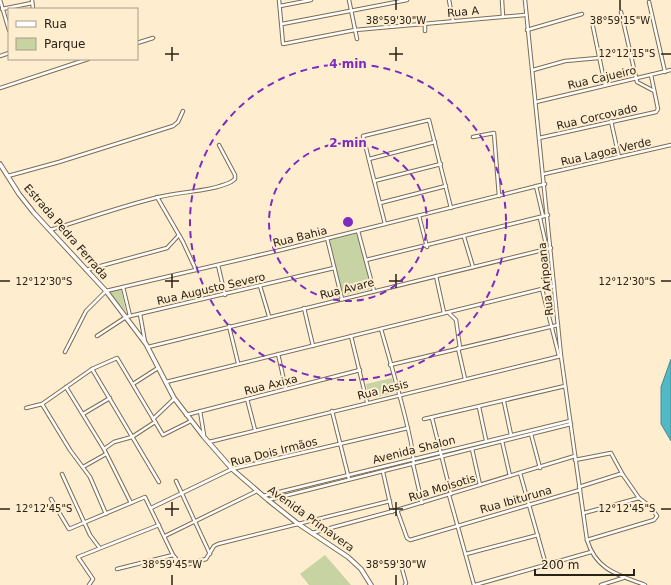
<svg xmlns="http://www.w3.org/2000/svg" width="671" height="585" font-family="'DejaVu Sans',sans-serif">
<rect width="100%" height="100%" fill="#ffedd0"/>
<g fill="#c7d3a3">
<path d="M358 233 371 289 342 296 329 240Z"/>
<path d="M121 288 126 312 109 291Z"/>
<path d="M392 378 395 393 369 399 366 384Z"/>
<path d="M325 555 351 585H309L300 574Z"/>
</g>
<path fill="#50b9c5" stroke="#448c91" d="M671 359V441L661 424V387Z"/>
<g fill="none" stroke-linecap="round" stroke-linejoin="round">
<g stroke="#7b6c52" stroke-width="4.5">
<g id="street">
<path d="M0 0 9 30"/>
<path d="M32 0 33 9"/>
<path d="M279 0 283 44 355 30 525 15"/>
<path d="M349 0 357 39"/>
<path d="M449 0 453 21"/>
<path d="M502 0 503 17"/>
<path d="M525 0 561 356 587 540C596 570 618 575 645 585"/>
<path d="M649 2 665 72"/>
<path d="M280 6 311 0"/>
<path d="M2 9 32 3"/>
<path d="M621 12 637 82 654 91"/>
<path d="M592 22 605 85"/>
<path d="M425 23V31"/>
<path d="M282 24 407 0"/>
<path d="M527 30 582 14"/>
<path d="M137 43 153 38"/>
<path d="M0 56 9 53"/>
<path d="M533 70 565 61 598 58"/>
<path d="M0 88 88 59"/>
<path d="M536 102 671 70"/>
<path d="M611 121 619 157"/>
<path d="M473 137 494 133 499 196"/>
<path d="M539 138 656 112 658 109 651 75"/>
<path d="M369 159 435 142"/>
<path d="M544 174 671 145"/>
<path d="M8 176 59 162 173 126 178 122 183 111"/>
<path d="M374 181 441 164"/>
<path d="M536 186 543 216"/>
<path d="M157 197 183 242 196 270"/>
<path d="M380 203 446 186"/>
<path d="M419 216 427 247"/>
<path d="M540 218 547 249"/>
<path d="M385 224 363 136 429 120 451 208"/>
<path d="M50 230C86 219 122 206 159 197 183 191 209 192 231 182L235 179V175L219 145"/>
<path d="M358 231 374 291"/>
<path d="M464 237 473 267"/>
<path d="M327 238 342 299"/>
<path d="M366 260 548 215"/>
<path d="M218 265 225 295"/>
<path d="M86 270 167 248 179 235"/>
<path d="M436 276 444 313"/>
<path d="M260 286 269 316"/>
<path d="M123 287 130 316"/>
<path d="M542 289 559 356"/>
<path d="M304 308 313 346"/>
<path d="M449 313 456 320 460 348"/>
<path d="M140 314 145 342"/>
<path d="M229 326 238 363"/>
<path d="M381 329C386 347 418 454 413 464L422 503"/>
<path d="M97 336 126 317 334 268"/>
<path d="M351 336 367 402"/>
<path d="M148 347 551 248"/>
<path d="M458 348 465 379"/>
<path d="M65 352 86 311 106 291 281 250 545 184"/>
<path d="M278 354 286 389"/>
<path d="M390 365 558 325"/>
<path d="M92 369 159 482"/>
<path d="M166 382 554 286"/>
<path d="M133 384 158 368"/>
<path d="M66 387 104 449 131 503"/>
<path d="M247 399 255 430"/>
<path d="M504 402 511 435"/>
<path d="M42 404 70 450 90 477 106 514"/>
<path d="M479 407 486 440"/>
<path d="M26 408 42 404 92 369 117 358 163 435 191 421"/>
<path d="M200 411 204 435"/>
<path d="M332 411 349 479"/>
<path d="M83 414 110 398"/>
<path d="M186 415 360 370"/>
<path d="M432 418 451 494"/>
<path d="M153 419 174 399"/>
<path d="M424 419 565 386"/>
<path d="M531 434 540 468"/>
<path d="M502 441 510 476"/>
<path d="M209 442 561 356"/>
<path d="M104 449 114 442 132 437 155 422"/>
<path d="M472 449 480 485"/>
<path d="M575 460 611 453 623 475"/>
<path d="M83 467 106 454"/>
<path d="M383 472 392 512"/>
<path d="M520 473 546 565"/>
<path d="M62 474 90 535 99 547"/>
<path d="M176 481 210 554"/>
<path d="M579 487 620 474 623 475 639 498"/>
<path d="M449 495 474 585"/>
<path d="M263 496 570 421"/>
<path d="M51 499 69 529 145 497 173 555 182 566 206 559 214 546 218 544 390 501"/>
<path d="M268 500 571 424"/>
<path d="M151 508 232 469 408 428"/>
<path d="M397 510 407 538 410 540 580 490"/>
<path d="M584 513 639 498 651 507 657 516 654 520 587 540"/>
<path d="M312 533 397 510 575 456"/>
<path d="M165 536 257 491"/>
<path d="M466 554 538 535"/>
<path d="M401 565 406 583 405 585"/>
<path d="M117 569 173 555"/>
<path d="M89 585 93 579 78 557 159 525"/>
<path d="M475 585 591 552"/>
<path d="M601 585 623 578"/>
</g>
</g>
<g stroke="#7b6c52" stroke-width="5.5">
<path id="secondary" d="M0 164 19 194 34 213 106 291 146 344 174 398 204 437 232 469 268 500 297 523 348 557 361 569 371 585"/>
</g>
<use href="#street" stroke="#fff" stroke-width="2.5"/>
<use href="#secondary" stroke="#fff" stroke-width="3.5"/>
</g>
<path fill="none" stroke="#282217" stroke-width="1.5" d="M396 0V10M620 0V10M172 47V61M396 47V61M165 54H179M389 54H403M661 54H671M172 274V288M396 274V288M0 281H10M165 281H179M389 281H403M661 281H671M172 502V516M396 502V516M0 509H10M165 509H179M389 509H403M661 509H671M172 575V585M396 575V585"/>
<g fill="none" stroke="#7b2cbf" stroke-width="2" stroke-dasharray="7 5">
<circle cx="348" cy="222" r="79"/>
<circle cx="348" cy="222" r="158"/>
</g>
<g text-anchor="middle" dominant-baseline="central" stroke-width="4" stroke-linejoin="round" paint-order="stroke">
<g font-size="11" fill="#282217" stroke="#ffedd0">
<text transform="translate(463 12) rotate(-5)">Rua A</text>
<text transform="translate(602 78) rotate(-13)">Rua Cajueiro</text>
<text transform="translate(597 117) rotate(-13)">Rua Corcovado</text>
<text transform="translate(606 152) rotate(-13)">Rua Lagoa Verde</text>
<text transform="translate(66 232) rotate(49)">Estrada Pedra Ferrada</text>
<text transform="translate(300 237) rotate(-14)">Rua Bahia</text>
<text transform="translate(546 279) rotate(-96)">Rua Aripoana</text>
<text transform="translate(211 289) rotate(-13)">Rua Augusto Severo</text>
<text transform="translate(347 289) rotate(-14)">Rua Avare</text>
<text transform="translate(271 385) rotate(-14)">Rua Axixa</text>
<text transform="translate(383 390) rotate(-14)">Rua Assis</text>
<text transform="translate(414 450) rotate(-14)">Avenida Shalon</text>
<text transform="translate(274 452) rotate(-14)">Rua Dois Irmãos</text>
<text transform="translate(442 488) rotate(-17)">Rua Moisotis</text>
<text transform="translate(516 500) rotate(-16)">Rua Ibituruna</text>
<text transform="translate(311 519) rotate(36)">Avenida Primavera</text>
</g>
</g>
<g font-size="10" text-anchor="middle" fill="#282217" stroke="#ffedd0" stroke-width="4" stroke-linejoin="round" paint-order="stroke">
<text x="396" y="24">38°59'30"W</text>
<text x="620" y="24">38°59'15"W</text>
<text x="627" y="57">12°12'15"S</text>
<text x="44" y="285">12°12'30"S</text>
<text x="627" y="285">12°12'30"S</text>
<text x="44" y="512">12°12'45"S</text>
<text x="627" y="512">12°12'45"S</text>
<text x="172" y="568">38°59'45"W</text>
<text x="396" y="568">38°59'30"W</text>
</g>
<circle cx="348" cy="222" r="6" fill="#7b2cbf" stroke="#ffedd0" stroke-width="2"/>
<g font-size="12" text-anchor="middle" font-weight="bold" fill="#7b2cbf" stroke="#ffedd0" stroke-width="4" stroke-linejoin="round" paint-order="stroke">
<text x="348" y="68">4 min</text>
<text x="348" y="147">2 min</text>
</g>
<rect x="8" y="8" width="130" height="52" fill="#ffedd0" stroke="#a99c86"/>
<rect x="16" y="21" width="20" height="6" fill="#ffffff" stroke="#a99c86"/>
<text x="44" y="28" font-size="12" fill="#282217">Rua</text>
<rect x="16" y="38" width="20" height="12" fill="#c7d3a3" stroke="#a99c86"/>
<text x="44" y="48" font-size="12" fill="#282217">Parque</text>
<path d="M535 569v6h99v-6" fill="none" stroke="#282217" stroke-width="2"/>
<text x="541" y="569" font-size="12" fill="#282217" stroke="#ffedd0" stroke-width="3" paint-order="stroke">200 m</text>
</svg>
